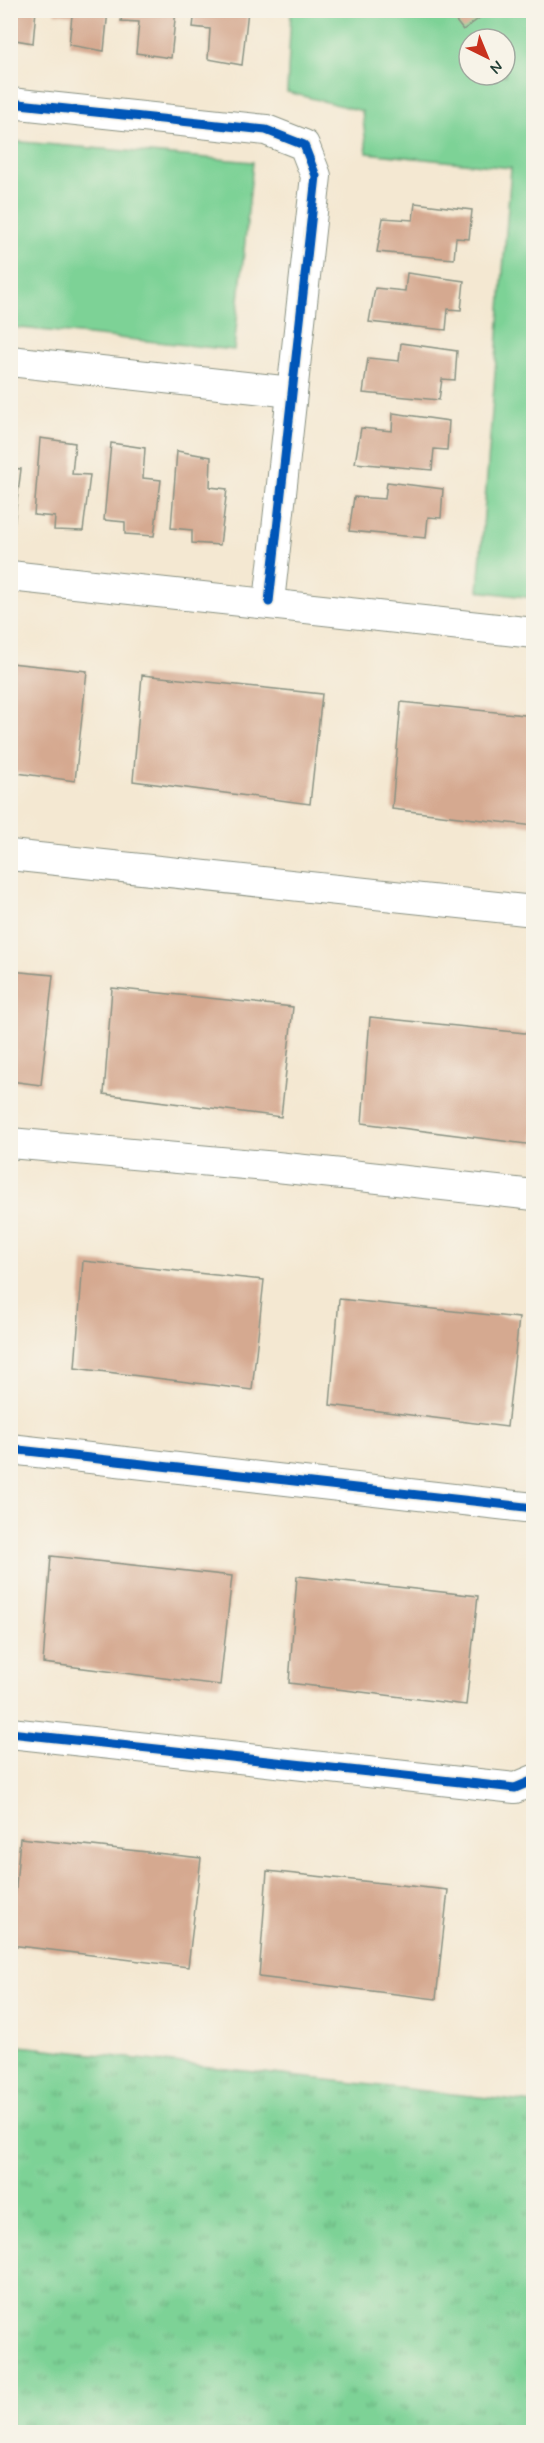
<svg xmlns="http://www.w3.org/2000/svg" width="544" height="2443" font-family="Mynerve,sans-serif">
<defs>
<pattern id="grass-tufts" width="24" height="20" patternUnits="userSpaceOnUse" patternTransform="scale(1.5)"><rect width="24" height="20" fill="#7dd296"/><path d="M3 7l-1-3M5 7V3M7 7l1-3M15 17l-1-3M17 17v-4M19 17l1-3" fill="none" stroke="#66ac7b"/></pattern>
</defs>
<rect width="100%" height="100%" fill="#f7f3e8"/>
<filter id="ink" filterUnits="userSpaceOnUse"><feTurbulence type="fractalNoise" baseFrequency=".0167" numOctaves="2"/><feDisplacementMap in="SourceGraphic" scale="12" xChannelSelector="R" yChannelSelector="G"/><feConvolveMatrix kernelMatrix="1 2 1 2 8 2 1 2 1" color-interpolation-filters="sRGB"/></filter>
<filter id="wash" filterUnits="userSpaceOnUse"><feTurbulence type="fractalNoise" baseFrequency=".008" numOctaves="4" result="noise"/><feDisplacementMap in="SourceGraphic" scale="24" xChannelSelector="R" yChannelSelector="G"/><feGaussianBlur stdDeviation="1.35" result="paint"/><feColorMatrix in="noise" values="0 0 0 0 0 0 0 0 0 0 0 0 0 0 0 0 0 1.4 0 .05"/><feComposite in="paint" operator="in"/></filter>
<g filter="url(#wash)">
<rect width="100%" height="100%" fill="#f4e8d2"/>
<path fill="url(#grass-tufts)" stroke="#4e8865" stroke-width="1.5" d="M11 2045 533 2103V2432H11Z"/>
<g fill="#7dd296" stroke="#4e8865" stroke-width="1.5" fill-rule="evenodd">
<path d="M291 11H533V598L478 591 511 168 367 153 362 111 287 92ZM469 39H505V75H469Z"/>
<path d="M10 141 253 162 234 350 11 327Z"/>
</g>
<g id="blocks">
<g fill="#d5a990">
<path d="M10 10H36L33 43 10 39Z"/>
<path d="M55 10H108L104 51 69 45 72 15 54 13Z"/>
<path d="M123 10H176L171 58 136 53 139 22 121 21Z"/>
<path d="M195 10H248L242 65 208 59 210 29 193 27Z"/>
<path d="M447 10H487L488 12 463 30Z"/>
<path d="M415 203 472 210 469 239 456 238 454 259 377 252 383 218 413 220Z"/>
<path d="M407 273 464 281 461 310 448 309 446 330 369 322 375 288 405 291Z"/>
<path d="M401 343 457 351 455 380 442 379 439 400 363 393 368 358 399 361Z"/>
<path d="M393 413 449 421 447 450 434 449 432 470 355 463 361 428 392 431Z"/>
<path d="M40 438 75 443 72 474 90 475 83 531 54 530 55 517 34 515Z"/>
<path d="M111 443 145 448 143 478 161 480 154 536 125 534V522L104 520Z"/>
<path d="M177 451 211 457 210 487 227 489 220 545 192 543V530L171 528Z"/>
<path d="M10 468 21 469 14 525H10Z"/>
<path d="M387 482 443 489 441 518 428 517 426 538 349 531 354 497 385 499Z"/>
<path d="M10 663 87 671 75 781 10 772Z"/>
<path d="M142 675 322 694 310 804 133 781Z"/>
<path d="M401 702 534 716V826L392 809Z"/>
<path d="M10 971 53 975 41 1085 10 1081Z"/>
<path d="M112 988 293 1007 281 1117 104 1094Z"/>
<path d="M370 1017 534 1034V1145L362 1123Z"/>
<path d="M83 1261 264 1280 252 1390 75 1368Z"/>
<path d="M10 1265H16L12 1300 10 1299Z"/>
<path d="M339 1299 519 1318 507 1427 330 1405Z"/>
<path d="M51 1556 232 1576 220 1685 43 1663Z"/>
<path d="M297 1576 478 1596 466 1705 289 1683Z"/>
<path d="M20 1838 201 1858 188 1967 11 1945Z"/>
<path d="M267 1871 448 1890 436 1999 259 1977Z"/>
</g>
</g>
</g>
<g filter="url(#ink)">
<use href="#blocks" fill-opacity="0" stroke="#8a9283" stroke-width="1.5"/>
<g fill="none" stroke-linecap="round" stroke-linejoin="round">
<g stroke="#8a9283" stroke-width="32">
<g id="minor">
<path d="M10 103 266 130 304 145 316 176 269 602"/>
<path d="M10 361 292 392"/>
<path d="M10 576 534 633"/>
<path d="M10 855 534 911"/>
<path d="M10 1143 277 1167 534 1195"/>
<path d="M10 1449 534 1508"/>
<path d="M10 1733 515 1788 534 1780"/>
</g>
</g>
<use href="#minor" stroke="#fff" stroke-width="30"/>
<g stroke="#f7f3e8" stroke-width="13">
<g id="cycleway">
<path d="M10 103 266 130 304 145 316 176 269 602"/>
<path d="M10 1449 534 1508"/>
<path d="M10 1733 515 1788 534 1780"/>
</g>
</g>
<use href="#cycleway" stroke="#0057b8" stroke-width="9"/>
</g>
</g>
<rect width="544" height="2443" fill="none" stroke="#f7f3e8" stroke-width="36"/>
<g transform="translate(487 57) rotate(137)"><circle r="28" fill="#f7f3e8" stroke="#a1aaa0" stroke-width="1.5"/>
<path d="M0-4.5L10 22L0 15L-10 22Z" fill="#c8321e"/>
<text y="-9" font-size="16" font-weight="bold" text-anchor="middle" fill="#1f3d34">N</text>
</g>
</svg>
